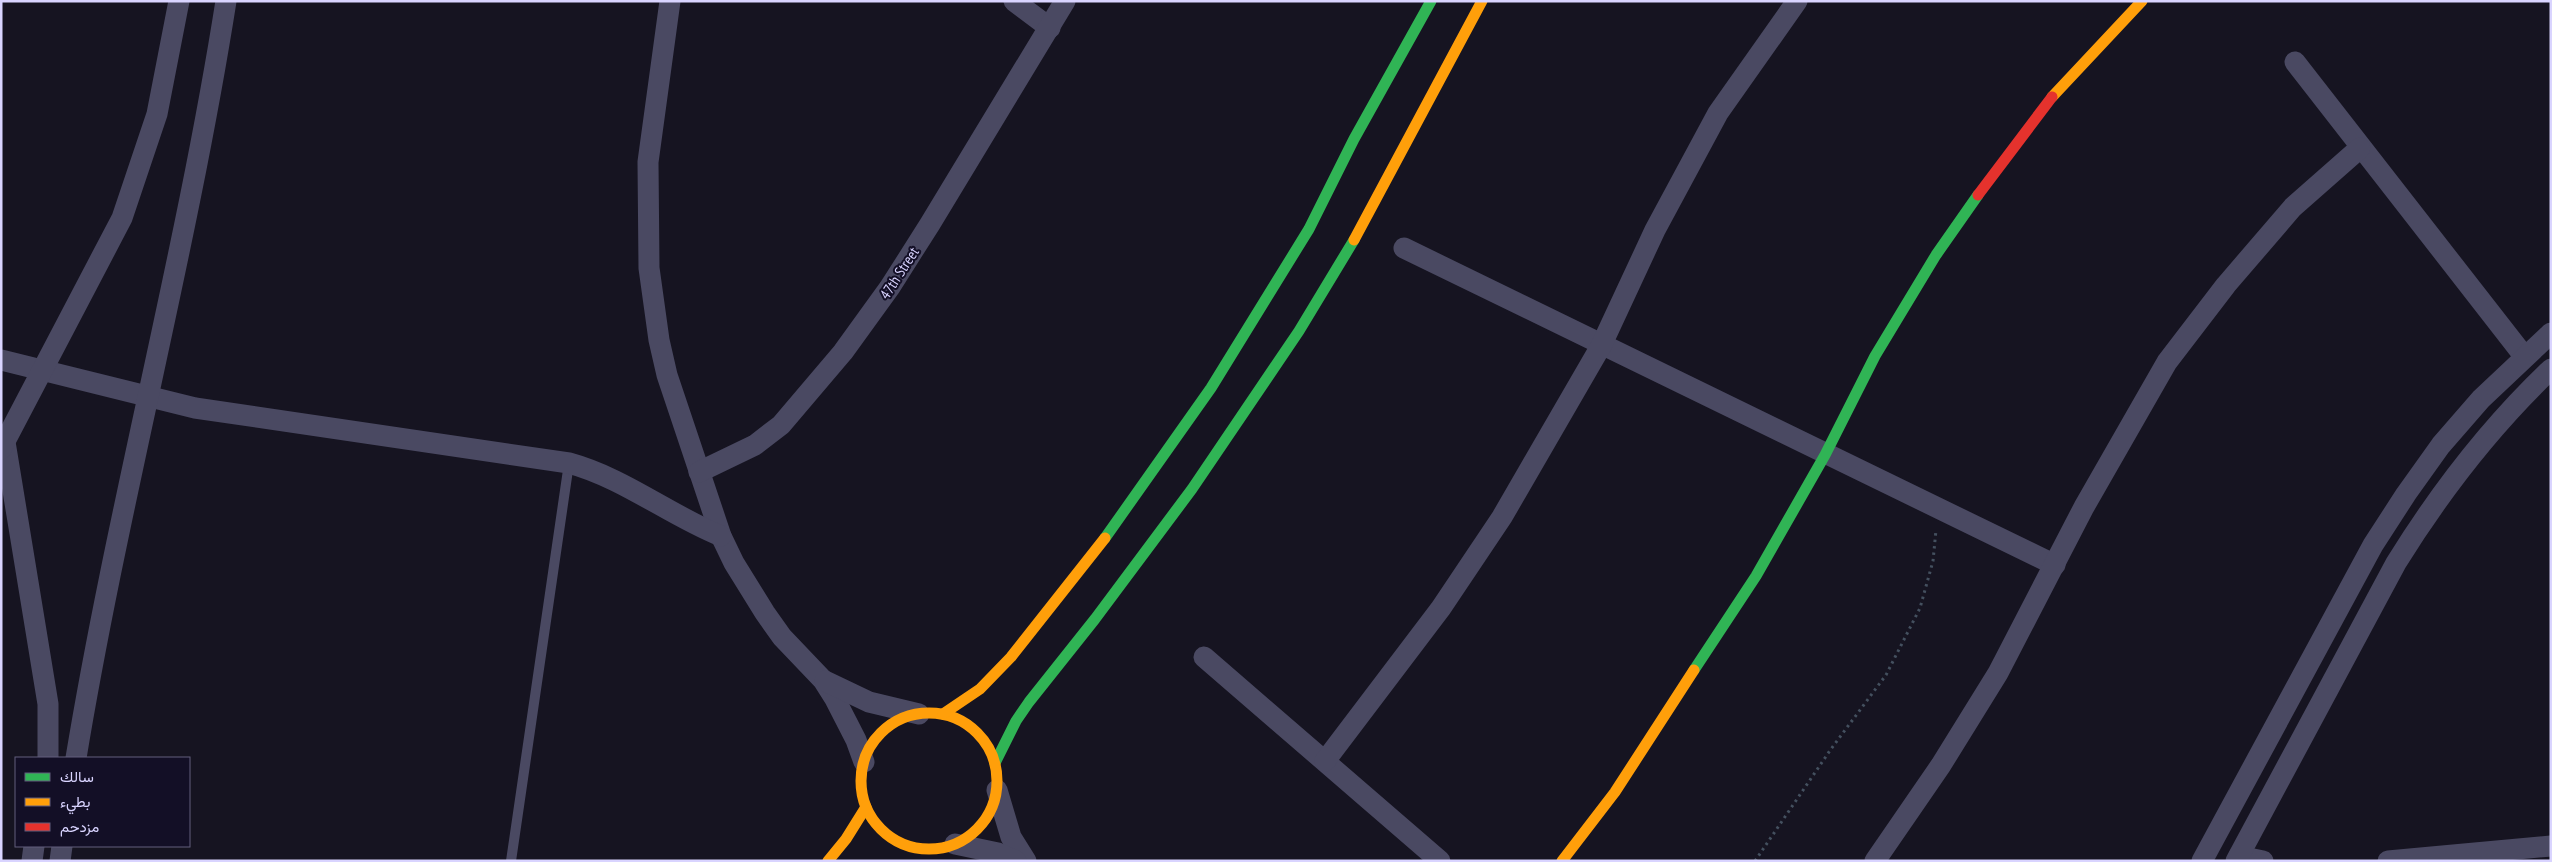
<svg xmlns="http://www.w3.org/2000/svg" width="2552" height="862" font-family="'PT Sans Narrow',Vazirmatn,sans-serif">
<rect width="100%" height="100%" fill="#161421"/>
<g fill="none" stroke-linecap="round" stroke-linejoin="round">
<path stroke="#44505f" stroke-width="3" stroke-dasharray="2.5 4" stroke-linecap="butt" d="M1755 861 1831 749 1886 675 1920 608 1933 561 1936 530"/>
<path stroke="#4a4962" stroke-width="10" d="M511 861 569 463"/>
<g stroke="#4a4962" stroke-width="21">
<path d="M670 1 648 162 649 268 659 340 667 375 721 536 734 563 765 613 782 637 823 680 835 699 856 740 864 762"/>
<path d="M1014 1 1050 28"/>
<path d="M2295 62 2524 356"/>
<path d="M1404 248 2055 565"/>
<path d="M1 360 195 408 569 463C624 478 669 515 721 536"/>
<path d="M5 442 48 704V758"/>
<path d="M1 449 122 218 157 114 179 1"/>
<path d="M699 472 755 445 781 425 843 352 890 287 930 224 1065 1"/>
<path d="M1204 657 1440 861"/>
<path d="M825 681 869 702 919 714"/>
<path d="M76 758C118 504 186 255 226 1"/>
<path d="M1325 761 1441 608 1502 517 1601 346 1655 230 1718 113 1797 1"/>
<path d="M997 790 1011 837 1026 861"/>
<path d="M955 844 998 853 1016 861"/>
<path d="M2239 856 2263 861"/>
<path d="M32 861 34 846"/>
<path d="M60 861 62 846"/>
<path d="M1875 861 1941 765 1998 673 2084 507 2167 362 2226 285 2293 207 2360 148"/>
<path d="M2202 861 2373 545 2406 494 2441 445 2481 399 2551 333"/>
<path d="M2236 861 2396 563C2440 492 2490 427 2551 369"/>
<path d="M2388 861 2551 846"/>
</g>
<g stroke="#30b455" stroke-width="11">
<path d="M1105 538 1211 388 1309 229 1354 139 1431 1"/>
<path d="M1694 670 1756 576 1825 455 1875 356 1936 255 1978 195"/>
<path d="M995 763 1016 721 1029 702 1095 619 1192 489 1299 331 1354 240"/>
</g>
<g stroke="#ff9f0a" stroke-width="11">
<path d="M2052 97 2142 1"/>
<path d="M1354 240 1482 1"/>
<circle cx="929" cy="781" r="68"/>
<path d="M943 714 980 689 1011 657 1105 538"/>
<path d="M828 861 846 839 866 807"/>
<path d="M1562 861 1615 792 1694 670"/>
</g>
<path stroke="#e5322d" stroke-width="11" d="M1978 195 2052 97"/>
</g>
<g text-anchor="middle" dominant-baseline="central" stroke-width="4" stroke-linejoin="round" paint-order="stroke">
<g font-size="15" fill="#d9d4ff" stroke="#130f26">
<text transform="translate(899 273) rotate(-57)">47th Street</text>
</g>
</g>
<rect width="2552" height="862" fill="none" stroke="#d9d4ff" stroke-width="5"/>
<rect x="15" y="757" width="175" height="90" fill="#130f26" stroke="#625e7d"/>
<rect x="25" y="773" width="25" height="8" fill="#30b455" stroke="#625e7d"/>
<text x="60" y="782" font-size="15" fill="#d9d4ff">سالك</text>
<rect x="25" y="798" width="25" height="8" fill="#ff9f0a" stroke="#625e7d"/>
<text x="60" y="807" font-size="15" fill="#d9d4ff">بطيء</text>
<rect x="25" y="823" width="25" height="8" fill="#e5322d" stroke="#625e7d"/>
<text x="60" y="832" font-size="15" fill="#d9d4ff">مزدحم</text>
</svg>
